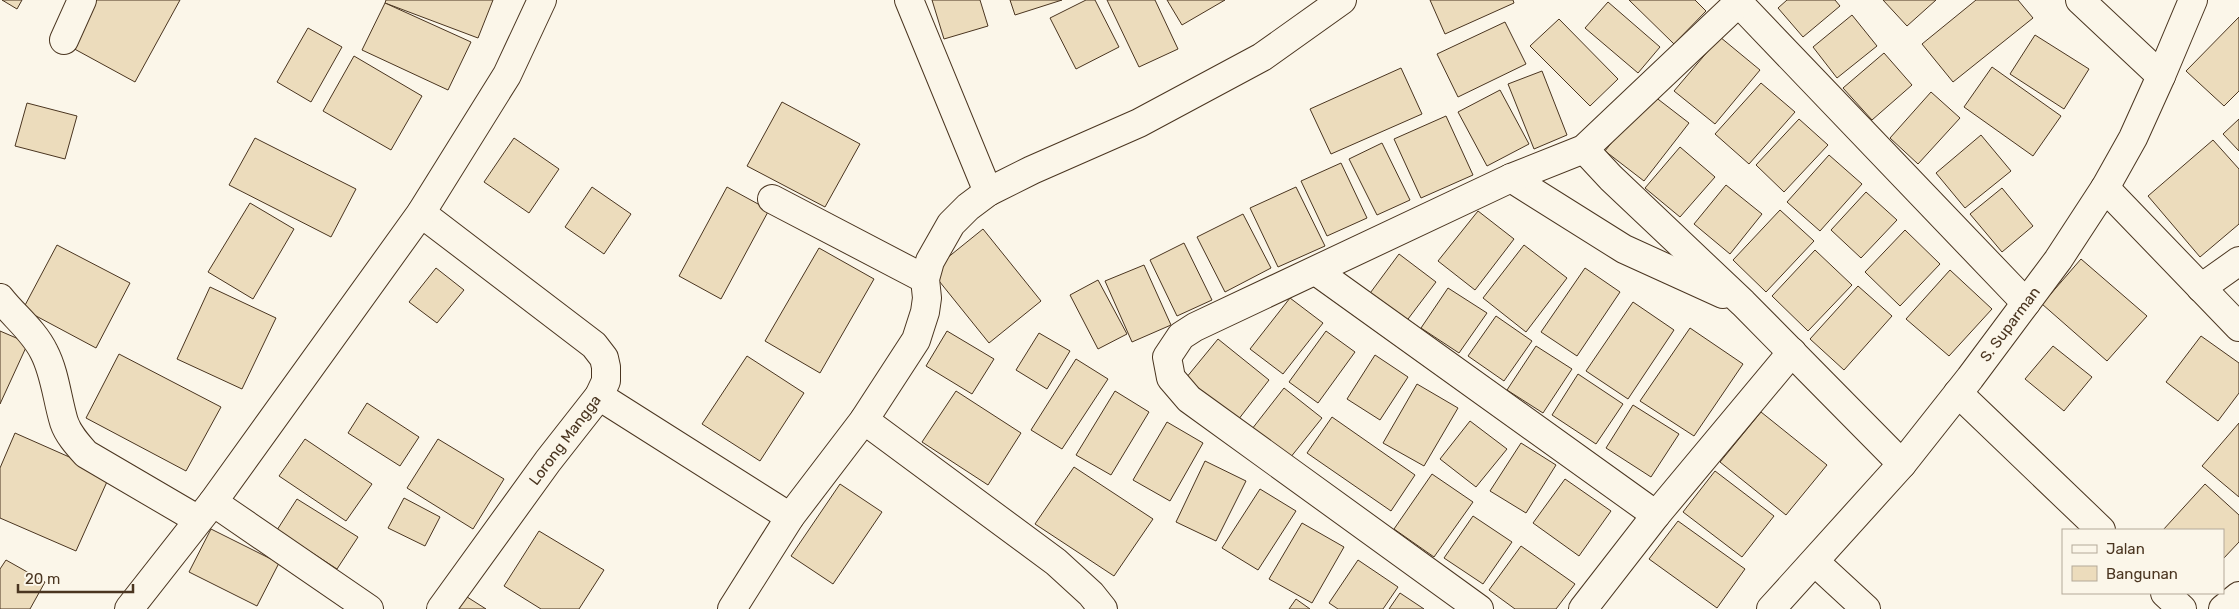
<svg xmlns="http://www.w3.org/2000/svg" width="2239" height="609" font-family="Rubik,sans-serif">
<rect width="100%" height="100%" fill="#fbf6e9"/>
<g fill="#ecdcbc" stroke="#4a3520">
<path d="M2 0H22L17 9Z"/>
<path d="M95 0H180L135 82 69 46Z"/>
<path d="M386 0H493L478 38 385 3Z"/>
<path d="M932 0H980L988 26 944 39Z"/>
<path d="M1010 0H1062L1015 15Z"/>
<path d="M1086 0H1095L1119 47 1076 69 1050 18Z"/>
<path d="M1107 0H1155L1178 49 1139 67Z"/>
<path d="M1167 0H1225L1182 25Z"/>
<path d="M1430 0H1513L1514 3 1445 34Z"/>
<path d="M1629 0H1695L1706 11 1674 44Z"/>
<path d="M1787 0H1835L1840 6 1803 37 1778 8Z"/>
<path d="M1883 0H1936L1907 26Z"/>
<path d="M1976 0H2018L2033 18 1953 82 1922 44Z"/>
<path d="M1608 2 1660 47 1638 73 1585 28Z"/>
<path d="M385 3 471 42 448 90 362 50Z"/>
<path d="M1852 15 1877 46 1837 78 1813 47Z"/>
<path d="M2239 17V91L2224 106 2186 71Z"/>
<path d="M1559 19 1618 79 1590 106 1530 46Z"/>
<path d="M1505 22 1526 64 1458 97 1437 54Z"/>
<path d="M308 28 342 47 311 102 277 82Z"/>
<path d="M2035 35 2089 69 2064 109 2010 74Z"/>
<path d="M1720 37 1760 70 1715 124 1674 91Z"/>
<path d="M1884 53 1912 85 1872 120 1843 88Z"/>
<path d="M354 56 422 96 391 150 323 111Z"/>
<path d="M1992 67 2061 116 2033 156 1964 107Z"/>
<path d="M1401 68 1422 114 1331 154 1310 109Z"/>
<path d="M1542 71 1567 135 1534 149 1508 84Z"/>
<path d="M1761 83 1795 112 1749 164 1715 134Z"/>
<path d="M1500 90 1529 144 1487 166 1458 112Z"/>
<path d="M1931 92 1960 118 1918 164 1890 138Z"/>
<path d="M1650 93 1689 123 1644 181 1605 151Z"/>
<path d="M782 102 860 144 825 207 747 166Z"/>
<path d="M27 103 77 116 65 159 15 146Z"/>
<path d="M1446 116 1473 175 1421 198 1394 139Z"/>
<path d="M1799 119 1828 145 1784 192 1756 165Z"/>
<path d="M2239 119V151L2223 134Z"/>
<path d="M1981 135 2011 171 1965 208 1936 173Z"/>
<path d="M255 138 356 189 331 237 229 185Z"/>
<path d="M514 138 559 169 529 213 484 182Z"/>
<path d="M2213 140 2239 169V224L2200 257 2148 196Z"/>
<path d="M1382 143 1410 200 1377 215 1349 159Z"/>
<path d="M1680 147 1715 177 1680 217 1645 188Z"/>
<path d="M1829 155 1862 184 1820 231 1787 202Z"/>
<path d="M1341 163 1367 218 1327 236 1301 181Z"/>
<path d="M1726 185 1762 214 1730 254 1694 224Z"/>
<path d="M592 187 631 214 604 254 565 227Z"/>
<path d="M727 187 769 210 721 299 679 276Z"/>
<path d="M1296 187 1325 246 1278 267 1250 208Z"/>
<path d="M2002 188 2033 226 2002 252 1970 214Z"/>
<path d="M1866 192 1897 220 1861 258 1831 230Z"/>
<path d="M250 203 294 229 253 299 208 272Z"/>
<path d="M1780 210 1814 241 1766 292 1733 260Z"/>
<path d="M1478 211 1514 239 1475 290 1438 261Z"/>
<path d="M1243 214 1271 268 1225 292 1197 237Z"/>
<path d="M983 229 1041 301 989 343 931 271Z"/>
<path d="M1905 230 1940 264 1900 306 1865 272Z"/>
<path d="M1184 243 1212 300 1177 316 1150 260Z"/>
<path d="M57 245 130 283 96 348 23 309Z"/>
<path d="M1524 245 1567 278 1526 332 1483 298Z"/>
<path d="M819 248 874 279 820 373 765 341Z"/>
<path d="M1815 250 1852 285 1808 331 1772 296Z"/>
<path d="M1399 254 1436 282 1402 327 1365 300Z"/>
<path d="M2081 259 2147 316 2107 361 2042 304Z"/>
<path d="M1144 265 1171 325 1132 342 1105 281Z"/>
<path d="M436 268 464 290 437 323 409 302Z"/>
<path d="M1585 268 1620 292 1577 356 1541 332Z"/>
<path d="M1950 270 1992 309 1949 356 1906 319Z"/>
<path d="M1098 280 1127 334 1098 349 1070 295Z"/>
<path d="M1858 286 1892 316 1844 370 1810 339Z"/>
<path d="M210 287 276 318 242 389 177 359Z"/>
<path d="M1448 288 1487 313 1459 353 1421 328Z"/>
<path d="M1290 298 1323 323 1283 374 1250 349Z"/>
<path d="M1633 302 1674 330 1628 399 1586 371Z"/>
<path d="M1496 316 1532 341 1504 381 1468 356Z"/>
<path d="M1690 328 1743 364 1694 436 1640 401Z"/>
<path d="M0 331 28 343 0 404Z"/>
<path d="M947 331 994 359 972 394 926 366Z"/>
<path d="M1326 331 1355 352 1318 403 1289 382Z"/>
<path d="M1039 333 1070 351 1047 389 1016 370Z"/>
<path d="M2201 336 2239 363V393L2218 421 2166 382Z"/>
<path d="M1218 339 1269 380 1238 420 1186 378Z"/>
<path d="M1536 346 1572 369 1543 413 1507 390Z"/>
<path d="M2053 346 2092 377 2064 411 2025 379Z"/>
<path d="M119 354 221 407 186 471 86 418Z"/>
<path d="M1375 355 1408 377 1380 420 1347 399Z"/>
<path d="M747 356 804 393 760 461 702 424Z"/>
<path d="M1076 359 1108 379 1062 449 1031 430Z"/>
<path d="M1578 374 1623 404 1596 444 1552 415Z"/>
<path d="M1417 384 1458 408 1424 466 1383 443Z"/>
<path d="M1284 388 1322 418 1290 458 1252 429Z"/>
<path d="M956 391 1021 433 988 485 922 442Z"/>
<path d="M1115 391 1149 412 1111 475 1076 455Z"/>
<path d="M367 403 419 437 400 466 348 433Z"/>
<path d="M1633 405 1679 434 1651 477 1606 448Z"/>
<path d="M1761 412 1827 465 1786 515 1720 462Z"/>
<path d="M1332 417 1415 475 1391 511 1307 453Z"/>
<path d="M1470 421 1507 449 1476 487 1440 459Z"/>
<path d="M1167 422 1203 443 1170 501 1133 480Z"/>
<path d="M2239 423V497L2202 466Z"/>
<path d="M15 433 110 475 76 551 0 518V468Z"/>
<path d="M305 439 372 484 346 521 279 476Z"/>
<path d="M438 439 504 479 473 529 407 488Z"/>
<path d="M1521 443 1556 465 1526 513 1490 491Z"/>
<path d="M1205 461 1246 481 1216 541 1176 522Z"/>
<path d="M1074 467 1153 519 1114 576 1035 524Z"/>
<path d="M1715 471 1774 516 1742 557 1683 512Z"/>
<path d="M1432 474 1473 502 1434 557 1394 529Z"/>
<path d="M1565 479 1611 511 1579 556 1533 523Z"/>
<path d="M840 484 882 512 833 584 791 556Z"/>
<path d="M2205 484 2239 515V542L2223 559V530H2163Z"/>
<path d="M1260 489 1296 511 1258 570 1222 548Z"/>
<path d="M404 498 440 517 425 546 388 528Z"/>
<path d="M297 499 358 537 337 569 277 530Z"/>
<path d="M1473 516 1512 542 1483 584 1444 558Z"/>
<path d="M1678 521 1745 569 1717 608 1649 559Z"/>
<path d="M1302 523 1344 547 1312 603 1269 579Z"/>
<path d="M211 529 279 563 257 606 189 572Z"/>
<path d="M539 531 604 570 579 609H541L504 586Z"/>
<path d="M1521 546 1575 584 1556 609H1515L1489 590Z"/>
<path d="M6 560 45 582 30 609H0V569Z"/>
<path d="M1358 560 1398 587 1383 609H1338L1329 603Z"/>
<path d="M1400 593 1424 609H1389Z"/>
<path d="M464 595 486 609H455Z"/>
<path d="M1296 599 1310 609H1289Z"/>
</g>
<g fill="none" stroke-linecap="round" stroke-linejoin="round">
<g stroke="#4a3520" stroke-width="30">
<g id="minor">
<path d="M909 0 988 192"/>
<path d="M1736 0 2026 303"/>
<path d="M2080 0 2161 76"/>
<path d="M64 40 82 0"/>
<path d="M1584 149 1611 178 1743 303 1902 464"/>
<path d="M1511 178 1624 249 1723 294"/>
<path d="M2105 188 2239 327"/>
<path d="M772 199 925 279"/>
<path d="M421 213 594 345 604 358 606 367V381L599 396 548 461 441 609"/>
<path d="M1316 271 1656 515"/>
<path d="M2201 288 2239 261"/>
<path d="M0 298C14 316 34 331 44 352 55 373 57 399 64 422 68 434 77 444 86 454L197 519"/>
<path d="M1958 393 2101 530"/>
<path d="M599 396 790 517"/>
<path d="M864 420 1056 562 1091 594 1103 609"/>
<path d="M213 502 369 609"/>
<path d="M1815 562 1866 609"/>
<path d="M2165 593 2182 609"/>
<path d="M129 609 213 502 421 213 507 75 542 0"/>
<path d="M732 609 790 517 864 420 916 340 925 312 927 298 925 279 930 261 951 224 968 207 988 192 1032 170 1139 123 1262 57 1342 0"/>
<path d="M1479 609 1189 399 1171 378 1167 357 1181 336 1195 327 1511 178 1584 149 1738 3"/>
<path d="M1583 609 1656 515 1792 352"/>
<path id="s1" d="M1771 609 1902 464 1970 378 2058 260 2105 188 2133 138 2161 76 2193 0"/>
<path d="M2223 609 2239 596"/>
</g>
</g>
<use href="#minor" stroke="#fbf6e9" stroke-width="28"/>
</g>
<g text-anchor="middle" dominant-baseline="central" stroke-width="4" stroke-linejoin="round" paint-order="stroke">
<g font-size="15" fill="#4a3520" stroke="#fbf6e9">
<text stroke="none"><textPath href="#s1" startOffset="372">S. Suparman</textPath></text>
<text transform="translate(565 440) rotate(-53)">Lorong Mangga</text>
</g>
</g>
<rect x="2062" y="529" width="162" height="65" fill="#fbf6e9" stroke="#b4a999"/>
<rect x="2072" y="545" width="25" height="8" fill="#fbf6e9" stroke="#b4a999"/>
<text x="2106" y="554" font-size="15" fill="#4a3520">Jalan</text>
<rect x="2072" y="566" width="25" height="15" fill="#ecdcbc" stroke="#b4a999"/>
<text x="2106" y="579" font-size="15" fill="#4a3520">Bangunan</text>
<path d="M18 584v8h115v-8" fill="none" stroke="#4a3520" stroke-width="2.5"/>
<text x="25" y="584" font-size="15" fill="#4a3520" stroke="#fbf6e9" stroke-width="4" paint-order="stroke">20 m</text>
</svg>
